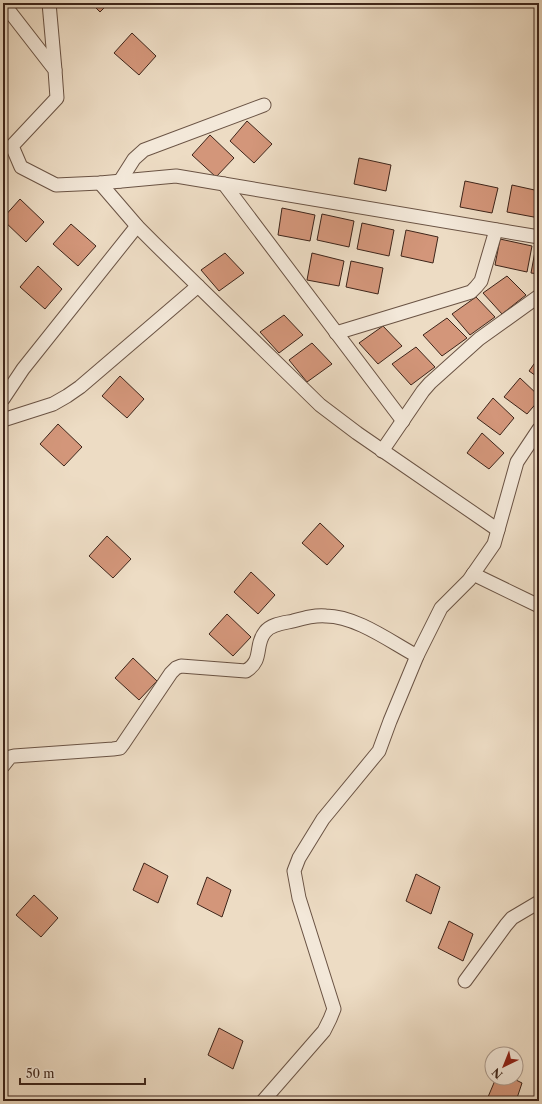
<svg xmlns="http://www.w3.org/2000/svg" width="542" height="1104" font-family="'Libre Caslon Text',serif">
<rect width="100%" height="100%" fill="#eddcc4"/>
<filter id="stains"><feTurbulence type="fractalNoise" baseFrequency=".005" numOctaves="4"/><feColorMatrix values="0 0 0 0 .2 0 0 0 0 .09 0 0 0 0 .02 0 0 0 .5 -.17"/></filter>
<radialGradient id="worn" r=".72"><stop offset=".6" stop-color="#630" stop-opacity="0"/><stop offset="1" stop-color="#630" stop-opacity=".3"/></radialGradient>
<g fill="#d3967a" stroke="#3e251a">
<path d="M91 3H109L100 12Z"/>
<path d="M132 33 156 56 139 75 114 53Z"/>
<path d="M247 121 272 144 254 163 230 141Z"/>
<path d="M210 135 234 158 216 177 192 155Z"/>
<path d="M359 158 391 165 386 191 354 184Z"/>
<path d="M465 181 498 188 492 213 460 207Z"/>
<path d="M512 185 539 191V218L507 212Z"/>
<path d="M20 199 44 222 26 242 3 220V218Z"/>
<path d="M282 208 315 215 310 241 278 235Z"/>
<path d="M322 214 354 221 349 247 317 240Z"/>
<path d="M362 223 394 230 389 256 357 249Z"/>
<path d="M71 224 96 246 78 266 53 244Z"/>
<path d="M406 230 438 237 433 263 401 256Z"/>
<path d="M500 239 532 246 527 272 495 265Z"/>
<path d="M536 246 539 247V274L531 273Z"/>
<path d="M225 253 244 273 219 291 201 270Z"/>
<path d="M312 253 344 261 339 286 307 280Z"/>
<path d="M351 261 383 268 378 294 346 287Z"/>
<path d="M38 266 62 289 45 309 20 287Z"/>
<path d="M507 276 526 295 502 314 483 293Z"/>
<path d="M476 297 495 317 470 335 452 314Z"/>
<path d="M284 315 303 335 279 353 260 332Z"/>
<path d="M447 318 467 338 442 356 423 335Z"/>
<path d="M383 326 402 346 378 364 359 343Z"/>
<path d="M312 343 332 364 307 382 289 360Z"/>
<path d="M416 347 435 367 411 385 392 364Z"/>
<path d="M539 357V378L529 371Z"/>
<path d="M120 376 144 399 127 418 102 396Z"/>
<path d="M520 378 539 396V400L527 414 504 397Z"/>
<path d="M493 398 514 418 500 435 477 418Z"/>
<path d="M58 424 82 447 64 466 40 444Z"/>
<path d="M482 433 504 453 489 469 467 453Z"/>
<path d="M320 523 344 546 327 565 302 543Z"/>
<path d="M107 536 131 559 113 578 89 556Z"/>
<path d="M251 572 275 595 258 614 234 592Z"/>
<path d="M227 614 251 637 233 656 209 634Z"/>
<path d="M133 658 157 681 139 700 115 678Z"/>
<path d="M144 863 168 876 158 903 133 890Z"/>
<path d="M416 874 440 887 431 914 406 901Z"/>
<path d="M207 877 231 890 222 917 197 904Z"/>
<path d="M34 895 58 918 41 937 16 915Z"/>
<path d="M449 921 473 934 463 961 438 948Z"/>
<path d="M219 1028 243 1041 233 1069 208 1055Z"/>
<path d="M496 1078H512L522 1083 516 1101H495L488 1097Z"/>
</g>
<g fill="none" stroke-linecap="round" stroke-linejoin="round">
<g stroke="#6a5344" stroke-width="15">
<g id="street">
<path d="M3 3 55 70 57 98 12 146 21 167 56 185 100 183 176 176 539 237"/>
<path d="M49 3 55 70"/>
<path d="M120 181 134 159 144 150 264 105"/>
<path d="M100 183 137 226 154 243 320 405 357 433 498 530"/>
<path d="M224 184 403 421"/>
<path d="M336 333 471 292 476 287 481 281 496 230"/>
<path d="M3 399 23 369 137 226"/>
<path d="M3 420 53 404 67 396 80 387 198 286"/>
<path d="M382 451 423 391 430 383 479 339 539 296"/>
<path d="M473 574 539 606"/>
<path d="M3 766 10 757 14 756 113 749 120 748 123 744 171 673 176 668 181 666 246 671C264 660 254 645 265 632 271 624 284 623 293 621 304 618 314 615 326 616 356 616 391 642 417 656"/>
<path d="M465 981 506 925 512 918 539 902"/>
<path d="M263 1101 324 1031 330 1019 334 1009 299 898 294 871 299 858 323 819 379 751 390 721 417 656 441 608 469 580 494 544 517 462 539 429"/>
</g>
</g>
<use href="#street" stroke="#f3e8d9" stroke-width="13"/>
</g>
<rect width="542" height="1104" fill="none" stroke="#eddcc4" stroke-width="16"/>
<rect x="4" y="4" width="534" height="1096" fill="none" stroke="#3e251a" stroke-width="2"/>
<rect x="8" y="8" width="526" height="1088" fill="none" stroke="#3e251a"/>
<g transform="translate(504 1066) rotate(223)"><circle r="19" fill="#f3e8d9" stroke="#ab9a8d"/>
<path d="M0-3L7 15L0 10L-7 15Z" fill="#8f2418"/>
<text y="-6" font-size="11" font-weight="bold" text-anchor="middle" fill="#3e251a">N</text>
</g>
<path d="M20 1078v6h125v-6" fill="none" stroke="#3e251a" stroke-width="2"/>
<text x="26" y="1078" font-size="12" fill="#3e251a" stroke="#f3e8d9" stroke-width="3" paint-order="stroke">50 m</text>
<rect width="100%" height="100%" filter="url(#stains)"/>
<rect width="100%" height="100%" fill="url(#worn)"/>
</svg>
